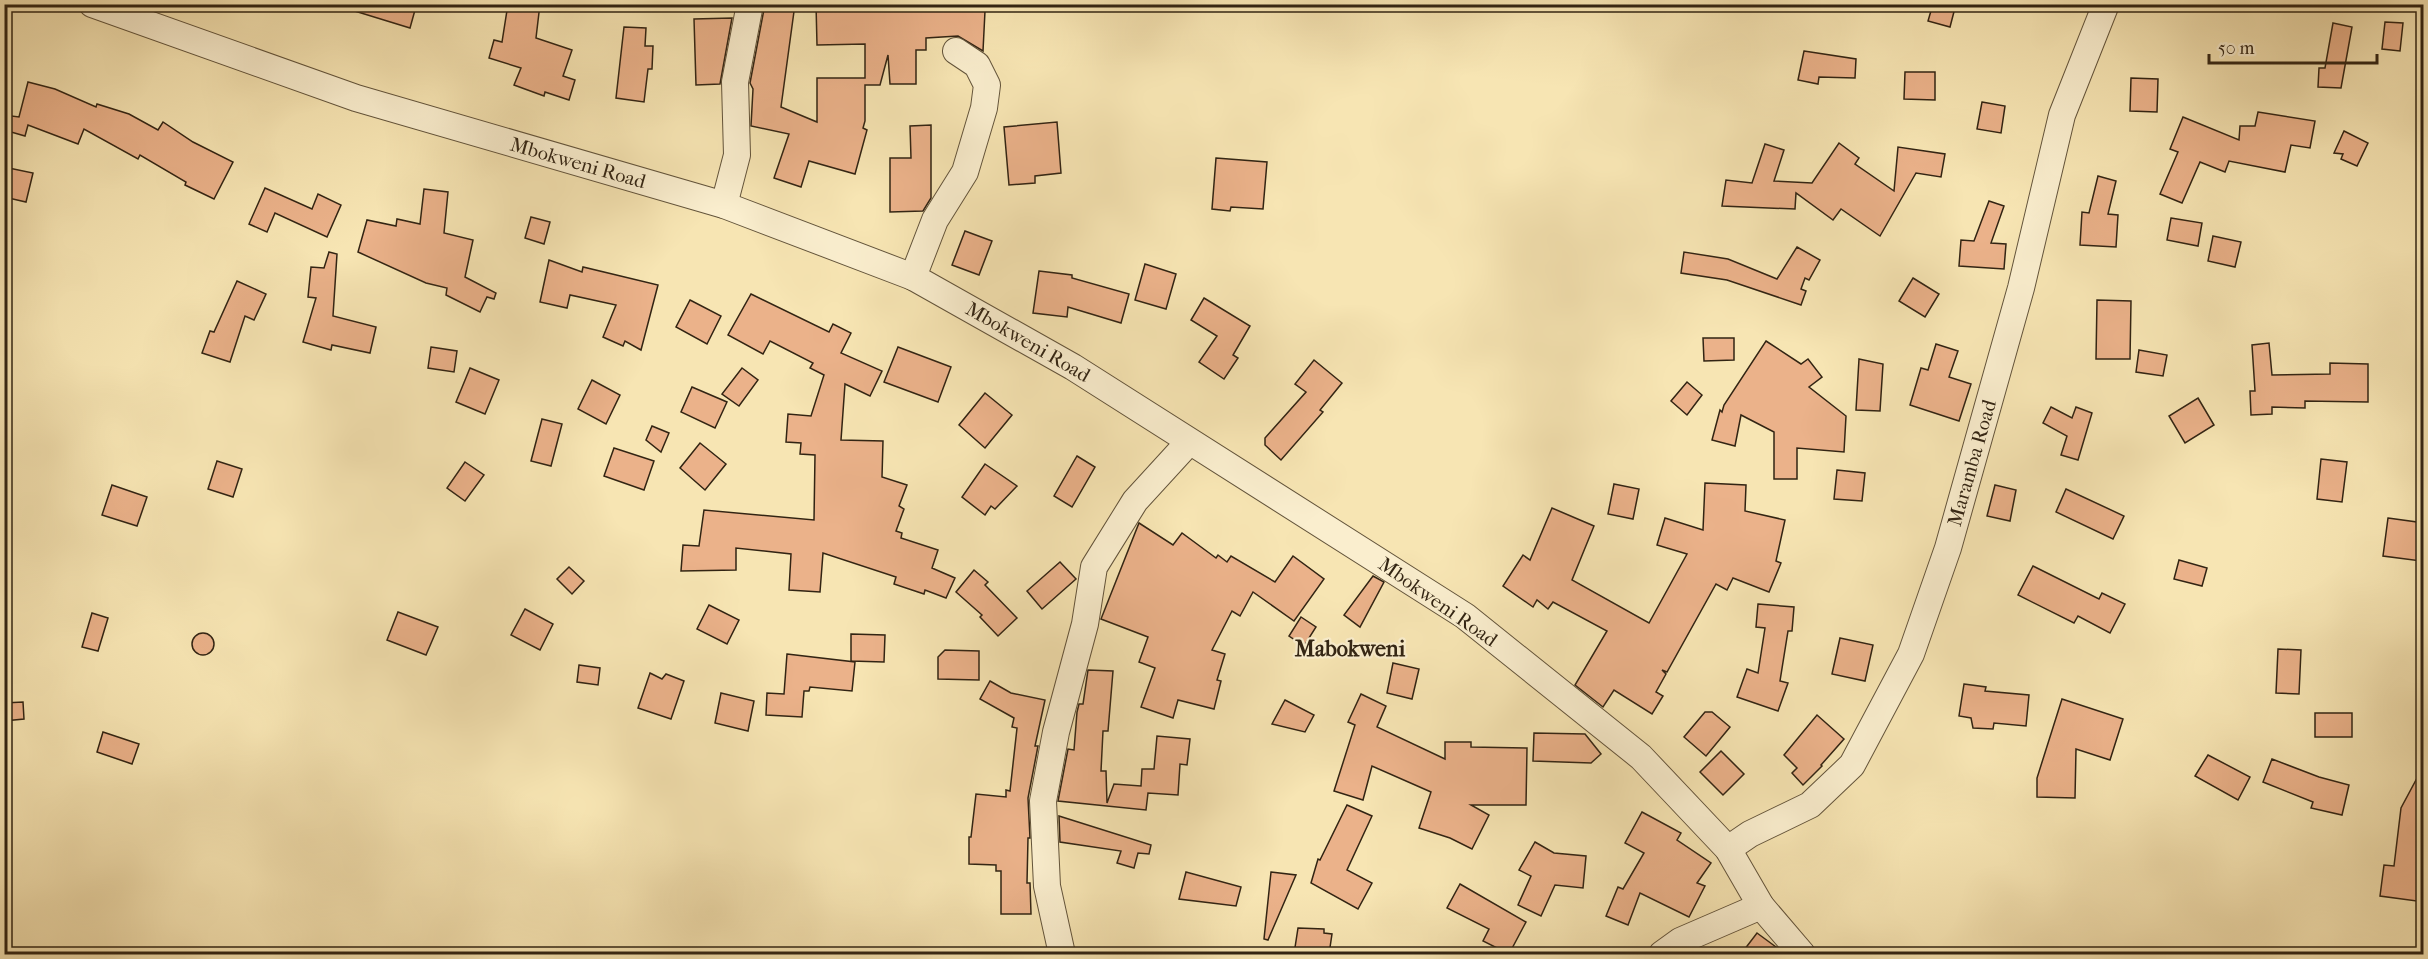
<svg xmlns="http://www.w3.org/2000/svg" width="2428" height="959" font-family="'IM FELL French Canon',serif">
<rect width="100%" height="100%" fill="#f7e5b3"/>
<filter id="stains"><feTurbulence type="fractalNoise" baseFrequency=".00333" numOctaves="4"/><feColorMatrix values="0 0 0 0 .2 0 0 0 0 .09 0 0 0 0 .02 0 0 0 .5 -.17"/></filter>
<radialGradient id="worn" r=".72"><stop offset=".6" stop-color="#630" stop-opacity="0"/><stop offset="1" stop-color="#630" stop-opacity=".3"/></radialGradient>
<g fill="#ebb28a" stroke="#322413" stroke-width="1.5">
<path d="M349 4H396L415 10 410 28 348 9Z"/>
<path d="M508 4H540L536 38 572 50 563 76 575 80 569 100 545 92 544 96 514 85 521 68 489 58 494 40 502 42Z"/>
<path d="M765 4H795L781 107 817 122V78H865V44L817 45 816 4H906V9L985 11 983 51 958 36 926 38V50H916V84H890L888 55 880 85H865V121L863 128 867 130 855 174 809 161 801 187 774 178 789 134 751 126 753 89 750 83Z"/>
<path d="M1933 4H1956L1950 27 1928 21Z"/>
<path d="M732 18 720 84 696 85 694 19Z"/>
<path d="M2385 22 2403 23 2400 51 2382 49Z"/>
<path d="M2333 23 2352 27 2341 88 2318 87 2319 68H2325Z"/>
<path d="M624 27 646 28 645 46H653L652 69H648L644 102 616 98Z"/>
<path d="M1804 51 1856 59 1855 78 1819 77 1818 84 1798 80Z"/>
<path d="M1905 72H1935V100L1904 99Z"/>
<path d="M2131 78 2158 79 2157 112 2130 111Z"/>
<path d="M28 82 55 89 96 107 97 104 129 114 158 130 163 122 193 142 233 162 214 199 185 185 186 182 140 155 138 159 84 129 78 144 28 125 25 136 4 130V115L19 117Z"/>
<path d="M1982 102 2005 106 2001 133 1977 129Z"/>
<path d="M2258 112 2315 121 2310 148 2291 145 2285 172 2229 161 2225 172 2200 162 2182 203 2160 194 2178 152 2170 149 2183 117 2239 140 2240 126H2255Z"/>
<path d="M1057 122 1061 173 1035 176V183L1009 185 1004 127Z"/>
<path d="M931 125V198L923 211 890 212V158H911L910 126Z"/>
<path d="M2344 131 2368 143 2357 166 2341 159 2343 154 2334 153Z"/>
<path d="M1839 143 1859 158 1855 164 1894 191 1898 147 1945 154 1941 177 1916 173 1880 236 1841 209 1833 220 1796 193 1795 209 1722 206 1726 180 1752 183 1765 144 1784 150 1774 181 1812 183Z"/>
<path d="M1216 158 1267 162 1263 209 1231 207 1230 211 1212 209Z"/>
<path d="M4 167 33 173 26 202 4 197Z"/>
<path d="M2098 176 2116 181 2108 214 2118 215 2116 247 2080 245 2082 212 2089 213Z"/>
<path d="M265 188 312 209 318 194 341 205 327 237 275 213 267 232 249 224Z"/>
<path d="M424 189 448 192 444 233 473 240 465 277 496 293 494 299 487 297 480 312 446 295 447 288 426 283 358 252 367 220 396 226 397 219 420 224Z"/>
<path d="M1989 201 2004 206 1991 243 2006 244 2004 269 1959 266 1961 240 1974 241Z"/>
<path d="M531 217 550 222 544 244 525 238Z"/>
<path d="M2171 218 2202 223 2198 246 2167 240Z"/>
<path d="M965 231 992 241 979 275 952 265Z"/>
<path d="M2213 236 2241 242 2235 267 2208 261Z"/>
<path d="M1797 247 1820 260 1809 280 1805 278 1801 289 1806 291 1801 305 1727 280 1681 273 1684 252 1728 259 1777 279Z"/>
<path d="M329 252 337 254 333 316 376 327 370 353 332 345 331 350 303 342 316 298 308 297 311 267 324 268Z"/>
<path d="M549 260 582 272 583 267 658 285 641 350 625 341 623 346 603 337 616 305 570 295 567 308 540 302Z"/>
<path d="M1145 264 1176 274 1166 309 1135 300Z"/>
<path d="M1039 271 1072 275V278L1129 294 1121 323 1068 307 1067 317 1033 313Z"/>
<path d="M1913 278 1939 294 1925 317 1899 301Z"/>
<path d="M237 281 266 294 254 320 245 316 230 362 202 353 210 331 214 332Z"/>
<path d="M751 294 829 332 833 324 851 333 841 353 882 371 870 396 845 384 841 440 883 441 882 477 907 485 899 506 904 509 896 531 902 533 901 538 938 550 932 568 955 578 946 598 925 590 924 594 894 584 896 577 823 553 820 592 789 590 791 554 736 548V570L681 571 683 545 699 546 704 510 814 520 815 455 800 454 801 443 786 442 788 414 811 416 824 375 810 368 813 363 770 341 763 354 728 335Z"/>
<path d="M1204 298 1250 326 1233 355 1238 358 1224 379 1199 362 1217 336 1191 320Z"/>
<path d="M690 300 721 316 707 344 676 327Z"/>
<path d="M2097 300 2131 301 2130 359H2096Z"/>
<path d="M1703 338H1734V360L1704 361Z"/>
<path d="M1766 341 1801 364 1808 359 1822 377 1809 387 1846 416 1844 452 1797 448V479H1774V432L1741 415 1735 446 1712 440 1720 410 1722 412 1724 405Z"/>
<path d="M2269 343 2272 375 2330 374V363L2368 364V402L2305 401V408L2272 407V414L2251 415 2250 391H2255L2252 345Z"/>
<path d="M1936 344 1958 351 1949 377 1971 384 1959 421 1910 405 1921 368 1928 370Z"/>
<path d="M431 347 457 351 454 372 428 368Z"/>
<path d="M898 347 951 367 938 402 884 382Z"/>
<path d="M2139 350 2167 355 2163 376 2136 372Z"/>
<path d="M1859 359 1883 364 1880 411 1856 410Z"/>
<path d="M1314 360 1342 383 1320 410 1323 412 1281 460 1265 445V438L1306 392 1295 384Z"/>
<path d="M470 368 499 380 485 414 456 402Z"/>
<path d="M742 368 758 380 739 406 722 394Z"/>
<path d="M592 380 620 395 606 424 578 409Z"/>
<path d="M1687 382 1702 395 1687 415 1671 401Z"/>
<path d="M692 387 727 402 715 428 681 412Z"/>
<path d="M985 393 1012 415 985 448 959 425Z"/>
<path d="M2198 398 2214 425 2185 443 2169 416Z"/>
<path d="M2051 407 2072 418 2076 407 2092 413 2078 460 2061 455 2067 436 2043 423Z"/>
<path d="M542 419 562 424 551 466 531 461Z"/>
<path d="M652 426 669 433 661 452 646 440Z"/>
<path d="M700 443 726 464 705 490 680 468Z"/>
<path d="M614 448 654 461 644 490 604 476Z"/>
<path d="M1077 456 1095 467 1072 507 1054 496Z"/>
<path d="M2321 459 2347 462 2342 502 2317 499Z"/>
<path d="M217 461 242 469 233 497 208 489Z"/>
<path d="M465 462 484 475 465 501 447 488Z"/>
<path d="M985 464 1017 486 995 509 991 506 985 515 962 497Z"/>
<path d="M1837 470 1865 473 1862 501 1834 499Z"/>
<path d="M1705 483 1746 485 1745 511 1785 520 1776 561 1781 563 1769 592 1733 578 1727 590 1716 584 1667 672 1662 670 1666 674 1656 692 1663 696 1652 714 1614 690 1603 707 1575 685 1607 631 1553 602 1548 609 1537 600 1533 607 1503 586 1523 555 1530 560 1552 508 1594 526 1572 580 1649 623 1687 554 1657 545 1665 518 1703 530Z"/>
<path d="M1614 484 1639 489 1633 519 1608 514Z"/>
<path d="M112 485 147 497 137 526 102 515Z"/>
<path d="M1995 485 2016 490 2010 521 1987 516Z"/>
<path d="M2066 489 2124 516 2113 539 2056 512Z"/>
<path d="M2388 518 2424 523 2421 561 2383 556Z"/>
<path d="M1139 523 1173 545 1182 533 1216 558 1218 555 1227 562 1231 556 1275 582 1293 556 1324 579 1294 621 1253 592 1240 616 1232 611 1212 650 1225 654 1217 680 1221 681 1214 709 1178 700 1173 718 1141 707 1155 668 1139 662 1148 637 1101 619Z"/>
<path d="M2179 560 2207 568 2202 586 2174 579Z"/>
<path d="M1060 562 1076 579 1042 609 1027 591Z"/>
<path d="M2033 566 2099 599 2102 593 2125 604 2110 633 2078 616 2074 623 2018 595Z"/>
<path d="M569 567 584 581 572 594 557 579Z"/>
<path d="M974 570 988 582 985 585 1017 618 998 636 980 617 982 615 956 592Z"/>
<path d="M1373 576 1384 582 1360 627 1344 615Z"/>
<path d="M1758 604 1794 607 1792 631H1788L1780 681 1788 683 1778 711 1737 697 1747 669 1758 673 1765 628 1756 627Z"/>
<path d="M709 605 739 620 727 644 697 629Z"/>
<path d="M525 609 553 624 540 650 511 635Z"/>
<path d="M398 612 438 627 426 655 387 640Z"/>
<path d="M92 613 108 618 98 651 82 647Z"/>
<path d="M1301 617 1316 627 1304 646 1289 636Z"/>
<circle cx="203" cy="644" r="11"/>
<path d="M851 634 885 635 884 662 851 661Z"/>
<path d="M1840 638 1873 645 1865 681 1832 674Z"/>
<path d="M2278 649 2301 650 2299 694 2276 693Z"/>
<path d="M945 650 979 651V680L938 679V657Z"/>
<path d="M787 654 855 662 852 691 810 687 809 691H804L802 717 766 715 767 693 784 694Z"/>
<path d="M1393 663 1419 669 1412 699 1387 693Z"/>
<path d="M579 665 600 668 598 685 577 682Z"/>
<path d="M1088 670 1113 671 1108 731H1103L1101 771H1106L1107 803 1114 784 1141 786 1142 769H1154L1157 736 1190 739 1187 765 1180 764 1178 795 1148 793 1146 810 1058 801 1068 749 1074 750 1077 712 1079 704H1083Z"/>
<path d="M650 673 662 679 666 674 684 681 671 719 638 708Z"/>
<path d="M990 681 1011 693 1045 700 1035 746H1038L1028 798 1030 838H1028L1027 883H1030L1031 914H1001V871H996V865L969 864V837H971L976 794 1006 797V790L1010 791 1017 728 1012 727 1014 718 980 699Z"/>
<path d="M1964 684 1986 687 1985 691 2029 695 2026 726 1994 723 1993 729 1973 728 1971 718 1959 716Z"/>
<path d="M721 693 754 701 748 731 715 723Z"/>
<path d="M1361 694 1386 706 1377 727 1445 759V742H1471V747L1527 748 1526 805H1471L1489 815 1472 849 1450 838 1419 828 1431 792 1372 766 1363 800 1334 791 1355 725 1348 722Z"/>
<path d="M2062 699 2123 719 2110 760 2076 749 2075 798 2037 797V778Z"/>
<path d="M1285 700 1314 715 1305 732 1272 724Z"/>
<path d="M23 702 24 719 4 721V703Z"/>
<path d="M1705 712H1712L1730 727 1706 756 1684 737Z"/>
<rect x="2315" y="713" width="37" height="24"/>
<path d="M1817 715 1844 739 1821 765 1822 766 1803 785 1792 773 1797 768 1784 755Z"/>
<path d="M103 732 139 744 132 764 97 752Z"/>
<path d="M1534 733 1585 734 1601 754 1591 763 1533 761Z"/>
<path d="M1721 751 1744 774 1723 795 1700 772Z"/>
<path d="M2208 755 2250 777 2238 800 2195 776Z"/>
<path d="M2272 759 2319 777 2349 785 2342 815 2311 808 2313 802 2263 782Z"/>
<path d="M2424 765V902L2380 896 2384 865 2394 866 2401 808Z"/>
<path d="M1347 805 1372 816 1347 870 1372 883 1358 909 1311 883 1318 859 1320 860Z"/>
<path d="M1642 812 1681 833 1677 840 1711 863 1697 883 1705 886 1689 917 1640 893 1628 925 1606 916 1618 887 1623 889 1644 853 1625 843Z"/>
<path d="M1059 816 1151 845 1149 854 1138 853 1134 868 1117 863 1121 851 1060 842Z"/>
<path d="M1535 842 1554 853 1586 856 1583 888 1555 885 1541 916 1518 905 1531 876 1519 870Z"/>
<path d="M1186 872 1241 887 1236 906 1179 899Z"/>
<path d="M1271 872 1296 875 1268 940 1264 939Z"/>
<path d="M1460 884 1526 922 1509 954 1483 941 1489 929 1447 908Z"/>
<path d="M1298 928 1324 929V933L1332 934 1329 954H1294Z"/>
<path d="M1757 933 1776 947 1783 954H1741Z"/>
</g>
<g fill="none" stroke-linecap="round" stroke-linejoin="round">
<g stroke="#63543b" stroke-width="28">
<g id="minor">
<path d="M92 4 356 98 724 205 913 277 1073 367 1465 616 1641 757 1728 849 1761 906 1802 954"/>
<path d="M724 205 737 155 735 82 750 4"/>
<path d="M913 277 935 220 965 172 984 108 987 85 977 65 956 51"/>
<path d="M1728 849 1750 834 1810 805 1852 765 1911 654 1948 548 2021 288 2062 115 2106 4"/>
<path d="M1062 954 1047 886 1043 801 1056 732 1085 624 1094 567 1135 501 1189 442"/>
<path d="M1662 954 1680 941 1761 906"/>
</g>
</g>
<use href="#minor" stroke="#faeece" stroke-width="26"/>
</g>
<g text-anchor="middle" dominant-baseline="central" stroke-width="4.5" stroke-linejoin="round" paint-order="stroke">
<g font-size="20" fill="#322413" stroke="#faeece">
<text transform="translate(578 163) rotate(16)">Mbokweni Road</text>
<text transform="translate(1028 342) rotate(30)">Mbokweni Road</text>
<text transform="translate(1972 463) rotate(-74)">Maramba Road</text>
<text transform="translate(1438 602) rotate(35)">Mbokweni Road</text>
</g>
<g font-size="22" font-weight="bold" fill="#322413" stroke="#faeece">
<text x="1350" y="649">Mabokweni</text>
</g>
</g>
<rect width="2428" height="959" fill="none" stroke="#f7e5b3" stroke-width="24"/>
<rect x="6" y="6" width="2416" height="947" fill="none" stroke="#322413" stroke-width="3"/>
<rect x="12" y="12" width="2404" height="935" fill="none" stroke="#322413" stroke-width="1.5"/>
<path d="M2209 54v9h168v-9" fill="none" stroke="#322413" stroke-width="3"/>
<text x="2218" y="54" font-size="18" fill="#322413" stroke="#faeece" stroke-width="4.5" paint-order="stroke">50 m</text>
<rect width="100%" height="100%" filter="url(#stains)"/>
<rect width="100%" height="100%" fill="url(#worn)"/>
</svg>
